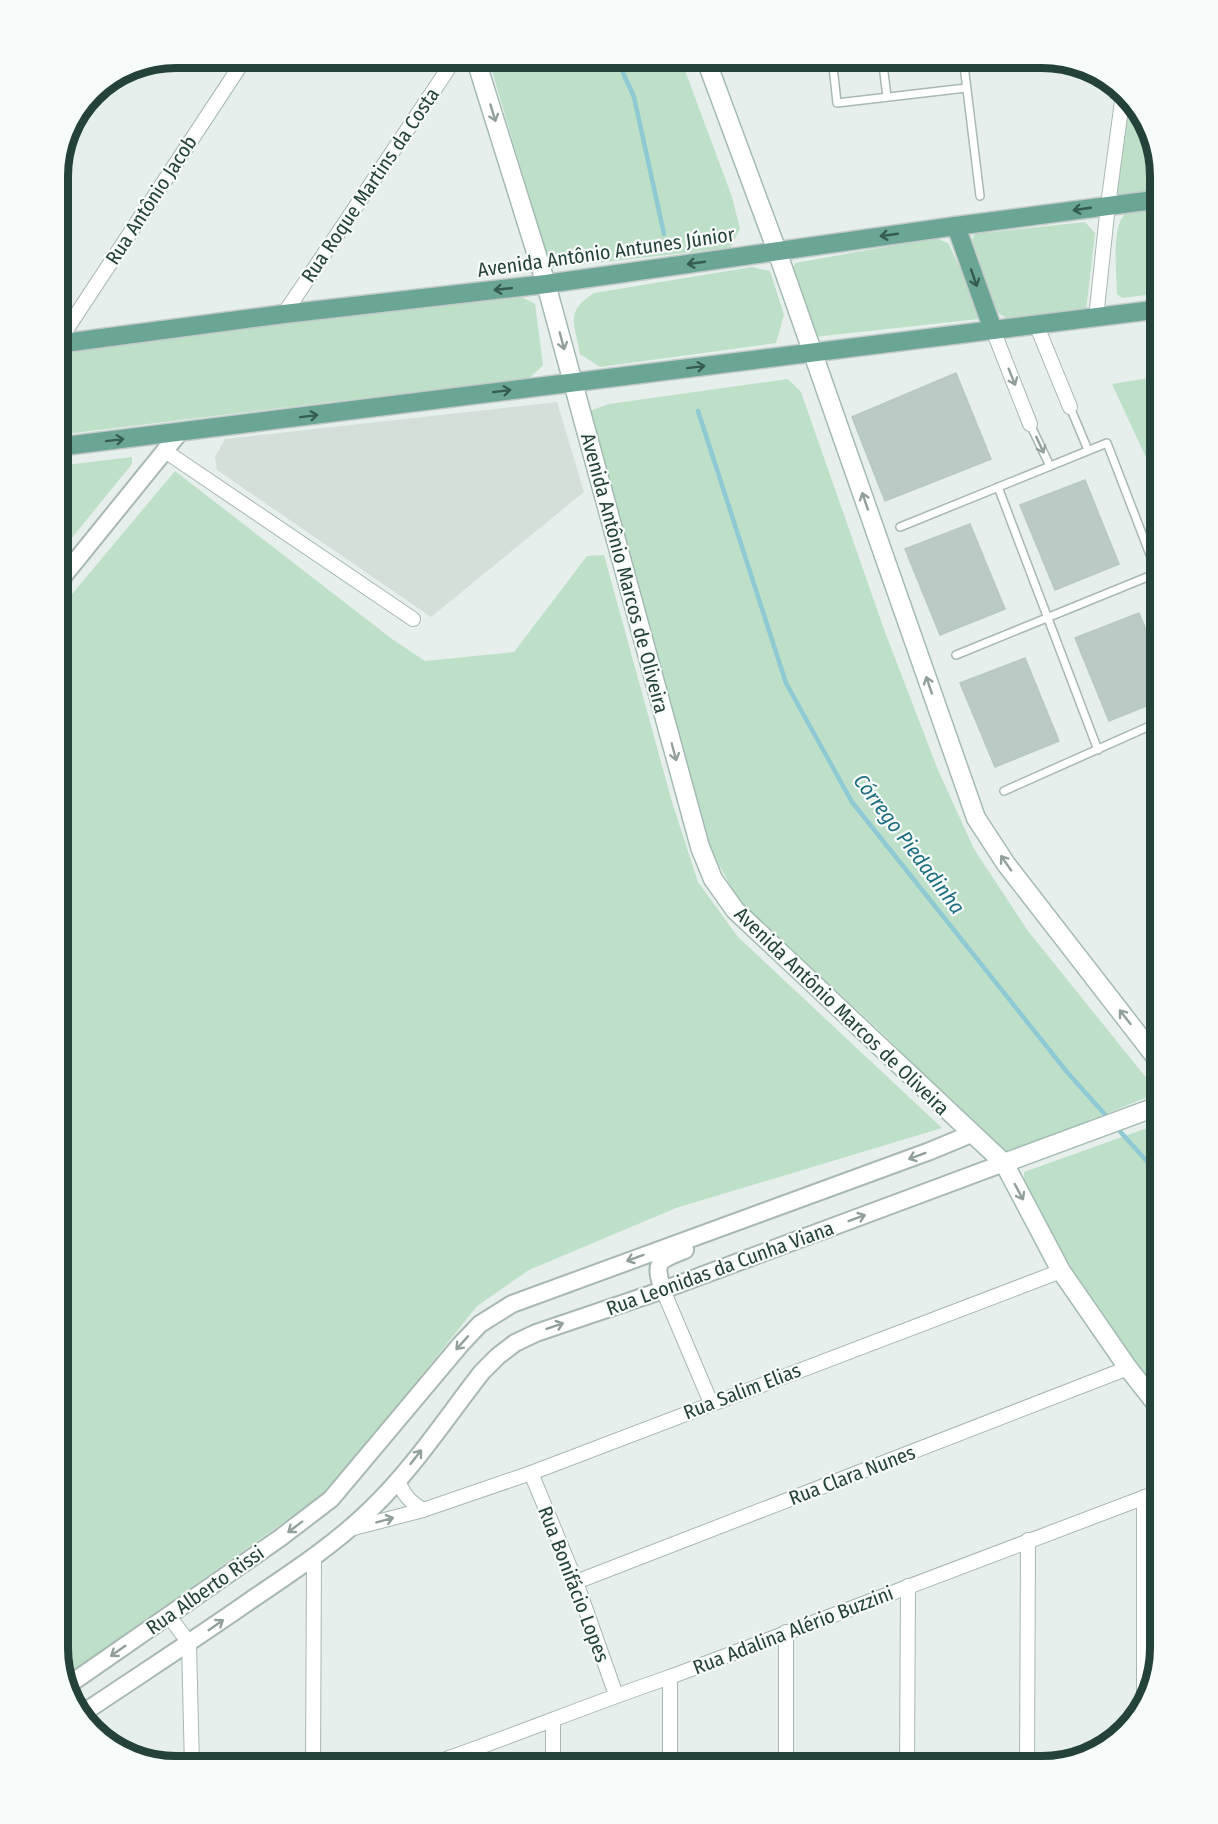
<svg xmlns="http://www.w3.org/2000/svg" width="1218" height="1824" font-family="'Fira Sans Condensed',sans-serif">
<rect width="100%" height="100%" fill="#e6efeb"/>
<path fill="#d4dfda" d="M557 402 584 492 431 617 217 470 215 457 225 439Z"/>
<g fill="#bfe0c8">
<path d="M488 57H680L732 197 740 229 730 248 550 268Z"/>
<path d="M1128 100 1143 115 1161 192 1115 198Z"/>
<path d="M1161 208V293L1122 298 1117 294C1117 276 1110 221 1128 212 1136 208 1152 209 1161 208Z"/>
<path d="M1085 222 1095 233 1086 311 1008 319 995 311 971 245 974 234Z"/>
<path d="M935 238 948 243 978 305 979 319 814 337 791 275 795 263Z"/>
<path d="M752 267 770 271 784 315 776 343 600 367 580 354C575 324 564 312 594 293Z"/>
<path d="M518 295 535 304 543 365 530 378 57 435V352Z"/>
<path d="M1161 376V490L1112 384Z"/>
<path d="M788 379 801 392 885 632 938 770 974 849 1028 931 1152 1085 1150 1096 1005 1155 880 1031 740 903 712 852 589 411 609 404Z"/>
<path d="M132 457V464L57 556V466Z"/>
<path d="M175 471 392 639 425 661 514 652 587 556 604 555 672 802 698 882 738 937 942 1128 676 1208 529 1270 477 1306 331 1489 65 1676 57 1648V612Z"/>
<path d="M1161 1123V1400L1100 1318 1024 1184V1172Z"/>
</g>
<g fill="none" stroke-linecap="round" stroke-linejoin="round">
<g stroke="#8ec9d4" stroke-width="4.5">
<path d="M616 57 634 97 664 234"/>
<path d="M698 411 786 683 852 802 1067 1072 1109 1119"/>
<path d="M1117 1128 1161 1177"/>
</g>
</g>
<g fill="#bbcac4" stroke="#b8c9c2" stroke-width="1.5">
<path d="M956 373 991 459 885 501 852 417Z"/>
<path d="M1085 480 1119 564 1055 590 1020 505Z"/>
<path d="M970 524 1005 609 940 635 905 549Z"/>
<path d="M1139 613 1161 666V700L1109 721 1075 638Z"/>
<path d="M1025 658 1059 741 995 767 960 683Z"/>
</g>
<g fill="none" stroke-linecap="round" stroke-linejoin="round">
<g stroke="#a8b8b2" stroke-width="10">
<g id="service">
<path d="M832 57 837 103 966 88"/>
<path d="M882 57 887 97"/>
<path d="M963 57 980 196"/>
<path d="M1070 407 1088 450"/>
<path d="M1030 424 1050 466"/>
<path d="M998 487 1098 750"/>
<path d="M900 527 1107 443 1161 583"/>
<path d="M956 655 1157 573"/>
<path d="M1004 791 1161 721"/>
</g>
</g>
<g stroke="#a8b8b2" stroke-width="16">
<g id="minor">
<path d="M284 314 456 57"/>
<path d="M1096 318 1108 205 1123 94"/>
<path d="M1036 324 1070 407"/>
<path d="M993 330 1030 424"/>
<path d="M57 344 246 57"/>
<path d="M165 451 413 619"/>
<path d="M663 1290 711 1403"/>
<path d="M531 1473 576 1582 616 1695"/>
<path d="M398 1481C404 1495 410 1502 423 1510"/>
<path d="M350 1529 423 1510 531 1473 1061 1271"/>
<path d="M576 1582 1128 1368"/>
<path d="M169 1616 189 1643 192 1767"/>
<path d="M1144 1709V1497"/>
<path d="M313 1767 314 1557"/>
<path d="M423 1767C506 1739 587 1705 670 1677L1161 1491"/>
<path d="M553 1767V1720"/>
<path d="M670 1767V1677"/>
<path d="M786 1767V1632"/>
<path d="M907 1767 908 1586"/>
<path d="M1027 1767 1028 1540"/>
</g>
</g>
<g stroke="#a8b8b2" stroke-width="20">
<g id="tertiary">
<path d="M57 584 180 432"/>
<path d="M663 1290C653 1261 659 1260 685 1250"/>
<path d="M67 1686 280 1538 331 1499 461 1344 480 1324 512 1304 930 1151 971 1134"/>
<path d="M80 1715C138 1676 197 1638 254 1598 294 1571 335 1544 370 1510 413 1469 446 1418 482 1372L498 1356 515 1343 536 1333 663 1290 1004 1163"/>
</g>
</g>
<g stroke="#a4bbb3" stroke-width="21">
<g id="secondary">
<path d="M475 57 546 284 700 847 713 879 735 910 1004 1163 1061 1271 1128 1368 1161 1410"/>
<path d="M705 57 777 251 976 818 1006 864 1161 1064"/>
<path d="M1004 1163 1161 1105"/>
</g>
</g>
<g stroke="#c2cac8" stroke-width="21">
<g id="primary">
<path d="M956 226 993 330"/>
<path d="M57 344 284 314 546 284 956 226 1161 199"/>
<path d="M57 447 1161 309"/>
</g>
</g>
<use href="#service" stroke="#fff" stroke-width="7"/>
<use href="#minor" stroke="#fff" stroke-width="14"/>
<use href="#tertiary" stroke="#fff" stroke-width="16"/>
<use href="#secondary" stroke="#fff" stroke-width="18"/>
<use href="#primary" stroke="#6aa596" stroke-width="18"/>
</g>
<defs><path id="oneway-shaft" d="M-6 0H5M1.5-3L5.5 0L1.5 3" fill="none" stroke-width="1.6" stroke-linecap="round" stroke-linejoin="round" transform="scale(1.5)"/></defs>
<g stroke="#92a09c">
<use href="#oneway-shaft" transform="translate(493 113) rotate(73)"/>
<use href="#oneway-shaft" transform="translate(562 341) rotate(75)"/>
<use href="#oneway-shaft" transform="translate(1012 377) rotate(68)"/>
<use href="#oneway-shaft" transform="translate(1040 445) rotate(65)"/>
<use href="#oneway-shaft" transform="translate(865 501) rotate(-109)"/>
<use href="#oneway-shaft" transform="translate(929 685) rotate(-109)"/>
<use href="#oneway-shaft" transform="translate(674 752) rotate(75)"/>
<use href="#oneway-shaft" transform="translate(1006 863) rotate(-125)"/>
<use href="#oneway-shaft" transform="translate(1125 1017) rotate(-128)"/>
<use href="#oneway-shaft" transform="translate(917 1156) rotate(160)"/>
<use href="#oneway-shaft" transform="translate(1019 1192) rotate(62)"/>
<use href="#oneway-shaft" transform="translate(857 1218) rotate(-20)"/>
<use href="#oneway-shaft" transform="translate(635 1258) rotate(160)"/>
<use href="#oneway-shaft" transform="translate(555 1326) rotate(-19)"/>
<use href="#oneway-shaft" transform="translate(462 1343) rotate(132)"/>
<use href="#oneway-shaft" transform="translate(416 1457) rotate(-52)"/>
<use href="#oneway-shaft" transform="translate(385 1520) rotate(-15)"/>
<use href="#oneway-shaft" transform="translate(295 1527) rotate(143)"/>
<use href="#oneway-shaft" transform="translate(216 1625) rotate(-35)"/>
<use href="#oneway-shaft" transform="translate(118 1651) rotate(145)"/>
</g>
<g stroke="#365b51">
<use href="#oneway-shaft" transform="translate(1082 209) rotate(172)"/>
<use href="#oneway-shaft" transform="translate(889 235) rotate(172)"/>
<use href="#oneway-shaft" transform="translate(696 263) rotate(172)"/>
<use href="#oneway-shaft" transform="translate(974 278) rotate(71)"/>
<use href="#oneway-shaft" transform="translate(503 289) rotate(174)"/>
<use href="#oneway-shaft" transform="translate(696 367) rotate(-7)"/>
<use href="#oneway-shaft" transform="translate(502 391) rotate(-7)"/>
<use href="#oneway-shaft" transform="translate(309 416) rotate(-7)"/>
<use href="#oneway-shaft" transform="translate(115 440) rotate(-7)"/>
</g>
<g text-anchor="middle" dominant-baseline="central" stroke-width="4.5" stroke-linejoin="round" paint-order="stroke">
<g font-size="20" fill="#24423a" stroke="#f7fbf9">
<text transform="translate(370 185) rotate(-56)">Rua Roque Martins da Costa</text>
<text transform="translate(151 200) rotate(-57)">Rua Antônio Jacob</text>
<text transform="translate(606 252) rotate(-8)">Avenida Antônio Antunes Júnior</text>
<text transform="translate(625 573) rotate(75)">Avenida Antônio Marcos de Oliveira</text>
<text transform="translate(842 1011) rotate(44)">Avenida Antônio Marcos de Oliveira</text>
<text transform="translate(720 1268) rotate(-20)">Rua Leonidas da Cunha Viana</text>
<text transform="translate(742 1391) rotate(-21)">Rua Salim Elias</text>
<text transform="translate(852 1475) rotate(-21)">Rua Clara Nunes</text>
<text transform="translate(574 1584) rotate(69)">Rua Bonifácio Lopes</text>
<text transform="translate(205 1590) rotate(-35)">Rua Alberto Rissi</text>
<text transform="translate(793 1630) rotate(-21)">Rua Adalina Alério Buzzini</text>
</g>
<g font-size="21" font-style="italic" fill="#1c6f80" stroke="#f7fbf9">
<text transform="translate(909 844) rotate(53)">Córrego Piedadinha</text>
</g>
</g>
<path d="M0 0H1218V1824H0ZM176 68H1042A108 108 0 0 1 1150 176V1648A108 108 0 0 1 1042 1756H176A108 108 0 0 1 68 1648V176A108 108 0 0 1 176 68Z" fill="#f7fbf9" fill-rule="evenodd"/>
<path fill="none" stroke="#24423a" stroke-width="8" d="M176 68H1042A108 108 0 0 1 1150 176V1648A108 108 0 0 1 1042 1756H176A108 108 0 0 1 68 1648V176A108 108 0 0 1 176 68Z"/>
</svg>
